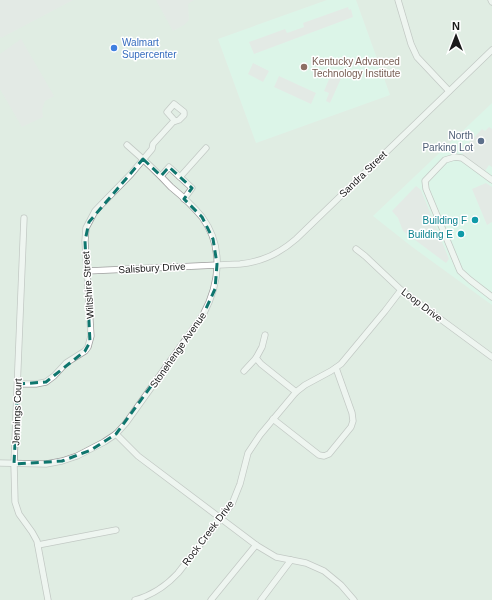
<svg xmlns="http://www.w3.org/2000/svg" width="492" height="600" font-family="Arial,sans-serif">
<rect width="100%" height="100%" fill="#e0ede3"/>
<g fill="#d8ffee">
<path d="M327 0H356L390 95 256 143 218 39Z"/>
<path d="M492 103V305L411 246 373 216Z"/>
</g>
<g fill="#e7e7e7">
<path d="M0 0H73L1 38 0 36Z"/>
<path d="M156 0H194L188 4 189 20 184 25 173 31Z"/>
<path d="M348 7 349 10 351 9 353 17 254 54 249 42 285 29 287 33 304 27 303 23Z"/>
<path d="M21 39 54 96 45 101 42 109 43 117 22 127 0 89V54Z"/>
<path d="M253 63 269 71 263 82 248 74Z"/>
<path d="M333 70 343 74 330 103 326 101 329 93 324 91Z"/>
<path d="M279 76 316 93 311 104 274 87Z"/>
<path d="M489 127 492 129V167L489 165 485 171 462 155 463 153 461 151 482 129 485 131Z"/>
<path d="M486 183 492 187V222L487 225 472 189Z"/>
<path d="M416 186 421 190 449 259 446 263 403 231 398 218 392 211Z"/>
</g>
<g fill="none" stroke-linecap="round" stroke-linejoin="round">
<g stroke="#9f9f9f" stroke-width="7">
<g id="street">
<path d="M398 0 411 44 417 57 449 91"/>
<path d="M491 0 492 2"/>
<path d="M161 176 169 167 192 188 184 199"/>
<path d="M180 177 206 148"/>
<path d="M492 180 462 158 455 157 445 160 425 181 426 189 460 271 470 280 492 297"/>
<path d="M24 218 14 464 15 502 19 514 32 532 37 541 48 600"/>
<path d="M356 249 365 256 401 290 492 357"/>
<path d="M87 271 240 264C262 262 279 254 296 239L492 50"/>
<path d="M265 335 262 347 256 358 261 364 296 392"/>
<path d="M244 371 256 358"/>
<path d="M18 384H36L46 382 54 376 66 363 85 351 88 347 91 336 85 241 86 228 95 211 131 174 152 149 153 144 173 122 179 120 184 115V112L174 104 167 112 175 121"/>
<path d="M273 419 319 455 324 456 329 454 351 427 353 421 352 413 336 368"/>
<path d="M116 434 138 456 256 545 276 557 306 563 324 571 341 585 354 600"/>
<path d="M0 463 46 464 62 461 77 456 104 442 116 434 126 423 203 315C220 283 224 247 202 217 193 206 182 196 171 187 157 172 142 158 127 145"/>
<path d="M38 545 116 530"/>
<path d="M135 600C153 595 166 586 178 573L232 504 240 484 248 453 260 435 296 392 305 385 331 371 341 364 385 311 401 290"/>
<path d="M211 600 256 545"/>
<path d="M261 600 291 560"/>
</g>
</g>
<use href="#street" stroke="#fff" stroke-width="5.5"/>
</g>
<path d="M0 0H492V600H0ZM143 159 161 176 169 167 192 188 184 199 202 217 213 239 217 264 215 289 203 315 116 434 91 450 62 461 14 464 18 384 46 382 85 351 90 342 85 241 89 222Z" fill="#e0ede3" fill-opacity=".55" fill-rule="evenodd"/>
<path fill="none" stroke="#0f766e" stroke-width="3" stroke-dasharray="8 5" stroke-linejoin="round" d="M143 159 161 176 169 167 192 188 184 199 202 217 213 239 217 264 215 289 203 315 116 434 91 450 62 461 14 464 18 384 46 382 85 351 90 342 85 241 89 222Z"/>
<circle fill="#3f7fe0" stroke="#fff" stroke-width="1.5" cx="114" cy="48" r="4"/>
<circle fill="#8d6e63" stroke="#fff" stroke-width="1.5" cx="304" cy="67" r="4"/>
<circle fill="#5c6f8a" stroke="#fff" stroke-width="1.5" cx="481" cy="141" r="4"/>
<g fill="#0f9aa8" stroke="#fff" stroke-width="1.5">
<circle cx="475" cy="220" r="4"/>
<circle cx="461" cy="234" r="4"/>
</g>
<g text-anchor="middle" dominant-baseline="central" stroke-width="3" stroke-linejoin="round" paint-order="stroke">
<g font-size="10" fill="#366cbe" stroke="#fff" text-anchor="start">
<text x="122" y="42">Walmart<tspan x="122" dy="12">Supercenter</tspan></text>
</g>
<g font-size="10" fill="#785e54" stroke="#fff" text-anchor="start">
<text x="312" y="61">Kentucky Advanced<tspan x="312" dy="12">Technology Institute</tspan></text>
</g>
<g font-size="10" fill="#4e5e75" stroke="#fff" text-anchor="end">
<text x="473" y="135">North<tspan x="473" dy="12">Parking Lot</tspan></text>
</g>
<g font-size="10" fill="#1b1b1b" stroke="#fff">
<text transform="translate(363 174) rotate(-44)">Sandra Street</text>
<text transform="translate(152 268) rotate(-3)">Salisbury Drive</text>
<text transform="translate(88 285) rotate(-94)">Wiltshire Street</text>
<text transform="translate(422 305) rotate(37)">Loop Drive</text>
<text transform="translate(178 350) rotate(-55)">Stonehenge Avenue</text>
<text transform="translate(17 412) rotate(-88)">Jennings Court</text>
<text transform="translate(208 533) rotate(-53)">Rock Creek Drive</text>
</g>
<g font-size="10" fill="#0d838f" stroke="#fff" text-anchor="end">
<text x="467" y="220">Building F</text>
<text x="453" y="234">Building E</text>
</g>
</g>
<g transform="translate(456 36)" stroke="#ffffff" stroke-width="3" paint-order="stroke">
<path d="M0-3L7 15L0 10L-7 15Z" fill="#1b1b1b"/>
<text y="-6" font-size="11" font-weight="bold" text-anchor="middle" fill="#1b1b1b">N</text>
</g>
</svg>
